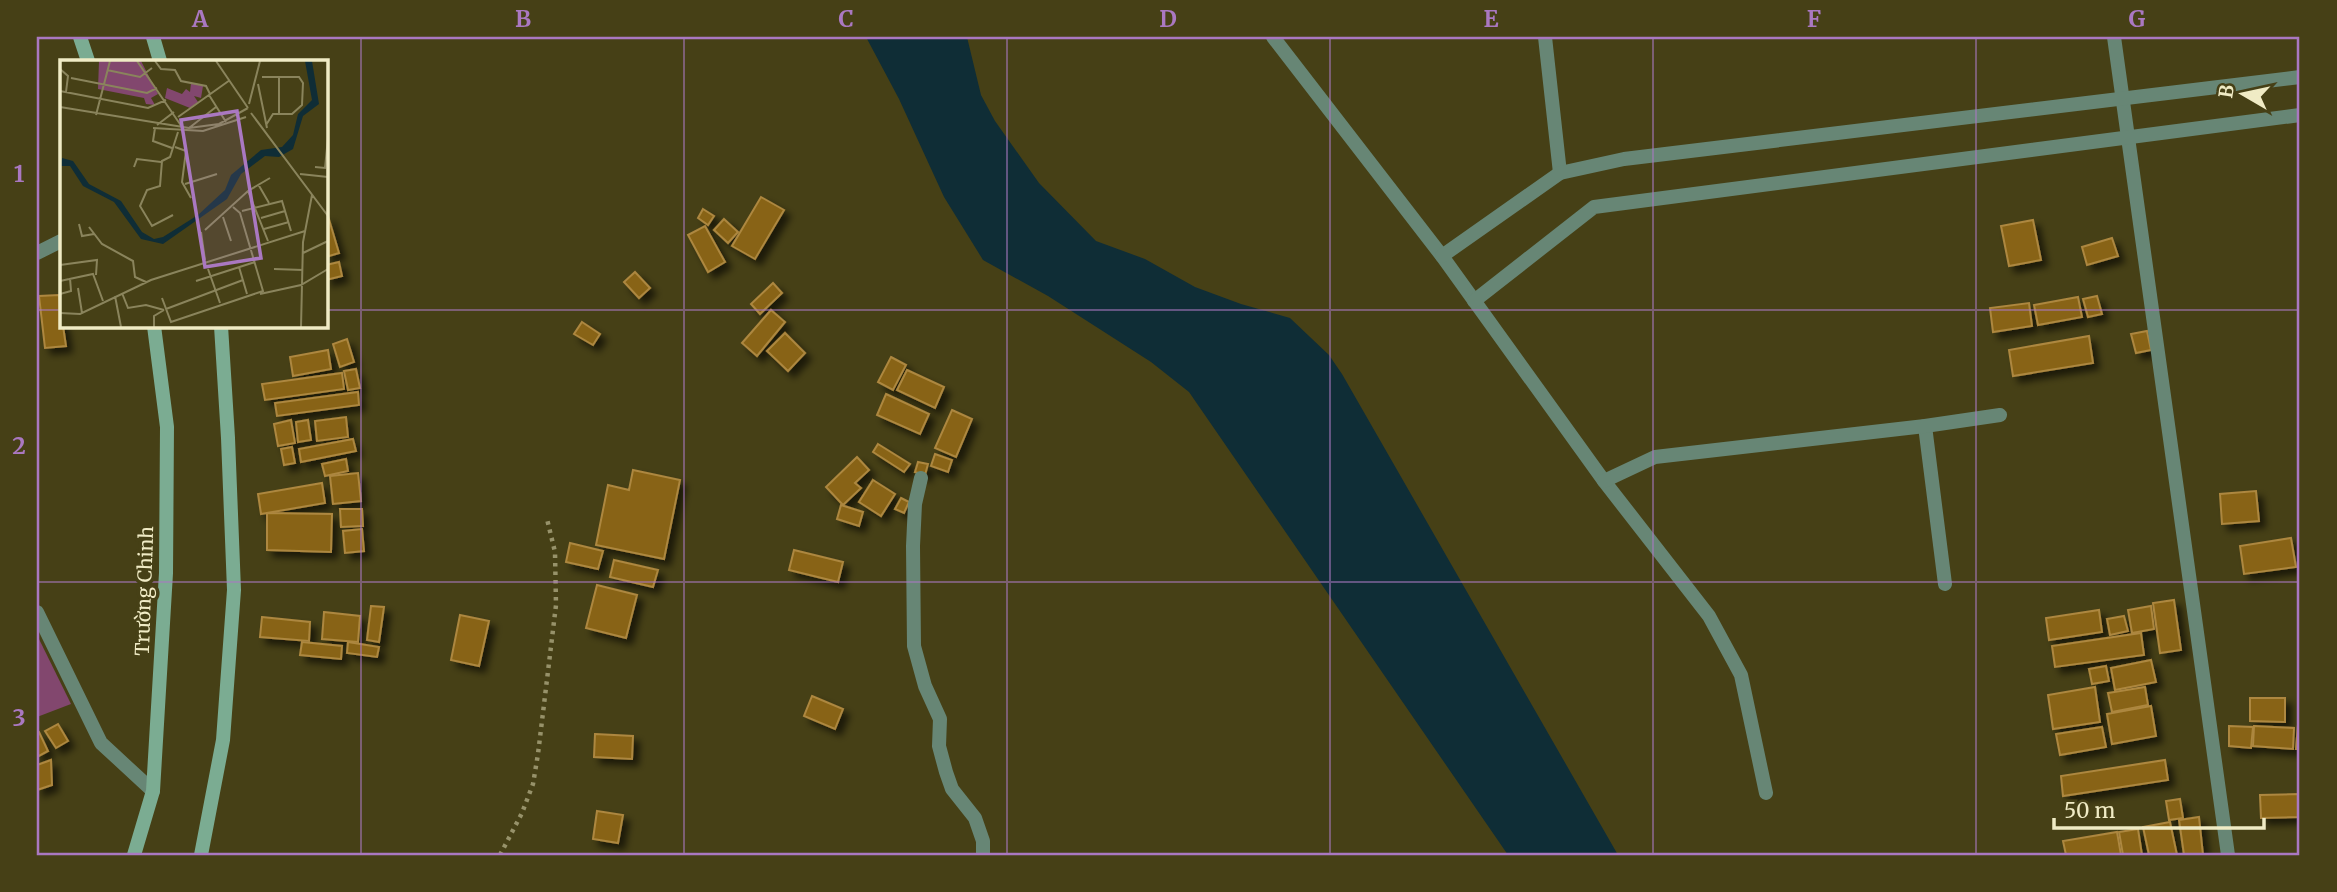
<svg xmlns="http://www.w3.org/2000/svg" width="2337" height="892" font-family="Merriweather,serif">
<defs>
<filter id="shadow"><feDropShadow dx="6" dy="6" stdDeviation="3.5" flood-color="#0009"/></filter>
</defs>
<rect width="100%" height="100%" fill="#464016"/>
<path fill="#82476e" d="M37 635 71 704 37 717Z"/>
<path fill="#0f2d36" d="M866 37H967L981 95 995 121 1039 183 1096 241 1145 259 1195 287 1241 304 1290 318 1329 355 1342 374 1618 855H1508L1189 392 1151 362 1048 296 983 260 944 197 899 99Z"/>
<g fill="#886415" stroke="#ad873f" stroke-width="2" filter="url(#shadow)">
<path d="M761 197 784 210 755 259 732 246Z"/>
<path d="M703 209 714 216 708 225 698 218Z"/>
<path d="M328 216 339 253 326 257V217Z"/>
<path d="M724 219 738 232 728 243 714 230Z"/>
<path d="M2033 220 2041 260 2009 266 2001 226Z"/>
<path d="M705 226 725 262 708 272 688 235Z"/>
<path d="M2112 238 2118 256 2087 265 2082 247Z"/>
<path d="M339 262 342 276 326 280V265Z"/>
<path d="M635 272 650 288 639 298 624 282Z"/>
<path d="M773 283 782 293 760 314 751 304Z"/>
<path d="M59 295 61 326H63L66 346 45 348 39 296Z"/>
<path d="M2097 296 2102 314 2088 317 2083 299Z"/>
<path d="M2078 297 2082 317 2038 325 2034 305Z"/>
<path d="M2029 303 2032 326 1993 332 1990 308Z"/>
<path d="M771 310 785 322 757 356 742 343Z"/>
<path d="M582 322 600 334 593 345 574 334Z"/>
<path d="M2147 331 2151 350 2136 353 2131 334Z"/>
<path d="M785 333 805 353 788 371 767 351Z"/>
<path d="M2089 336 2093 363 2013 376 2009 350Z"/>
<path d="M347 339 354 362 340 367 333 344Z"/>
<path d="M328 350 331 369 293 376 290 357Z"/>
<path d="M891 357 906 365 893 390 878 382Z"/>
<path d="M356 369 360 388 348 390 344 371Z"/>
<path d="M907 370 944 387 935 408 897 390Z"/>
<path d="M342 373 344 389 265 400 262 384Z"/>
<path d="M358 392 359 405 277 416 275 403Z"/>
<path d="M886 394 929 414 920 434 877 415Z"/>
<path d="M952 410 972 419 956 457 935 448Z"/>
<path d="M346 417 348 437 317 441 315 421Z"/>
<path d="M291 420 295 443 278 446 274 424Z"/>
<path d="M308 420 311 440 298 442 296 422Z"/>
<path d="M353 439 356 451 301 462 299 449Z"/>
<path d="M878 444 910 464 904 472 873 452Z"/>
<path d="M292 447 295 463 284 465 281 449Z"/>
<path d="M935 454 952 460 948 472 931 466Z"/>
<path d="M857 457 869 470 855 483 861 488 843 505 826 487Z"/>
<path d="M346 459 348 471 325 476 322 464Z"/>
<path d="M918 462 928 464 925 475 915 472Z"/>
<path d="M633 470 680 480 664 559 596 545 608 485 629 490Z"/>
<path d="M358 473 361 501 333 504 330 476Z"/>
<path d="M873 480 895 494 881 516 859 502Z"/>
<path d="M322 483 325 503 261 514 258 494Z"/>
<path d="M2256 491 2259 521 2222 524 2220 494Z"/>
<path d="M901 498 909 502 904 513 895 509Z"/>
<path d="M841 505 863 512 859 526 837 519Z"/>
<path d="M340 509H362L363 526 341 527Z"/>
<path d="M267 513 332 514 331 552 267 550Z"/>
<path d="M362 529 364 551 345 553 343 531Z"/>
<path d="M2291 538 2296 567 2244 574 2240 546Z"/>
<path d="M570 543 603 551 598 569 566 562Z"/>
<path d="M794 550 843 562 838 582 789 570Z"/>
<path d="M614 560 658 570 653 587 610 577Z"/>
<path d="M597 585 637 595 626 638 586 628Z"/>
<path d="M2174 600 2181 650 2160 653 2153 603Z"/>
<path d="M371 606 384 607 379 642 367 640Z"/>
<path d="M2151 606 2154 629 2132 633 2128 610Z"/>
<path d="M2099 610 2102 632 2049 640 2046 618Z"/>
<path d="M324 612 360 616 358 642 322 639Z"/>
<path d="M460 615 489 621 479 666 451 660Z"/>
<path d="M2124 616 2128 631 2110 635 2107 619Z"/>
<path d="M262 617 310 622 309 641 260 637Z"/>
<path d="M2141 633 2144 655 2055 667 2052 646Z"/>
<path d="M302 642 342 646 341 659 300 655Z"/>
<path d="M348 642 379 647 377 657 347 653Z"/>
<path d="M2151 660 2156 682 2115 690 2111 668Z"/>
<path d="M2106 666 2109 681 2092 684 2089 669Z"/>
<path d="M2095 687 2100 722 2053 729 2048 695Z"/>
<path d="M2145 687 2148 705 2112 712 2108 693Z"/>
<path d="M812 696 843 709 835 729 804 716Z"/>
<path d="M2250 698H2285V722L2250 721Z"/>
<path d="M2151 706 2156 736 2112 744 2107 714Z"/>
<path d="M58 724 68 741 56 748 45 731Z"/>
<path d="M2298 725H2300V749H2296Z"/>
<path d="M2229 726 2253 727 2251 748 2229 746Z"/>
<path d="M2254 726 2294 728 2293 749 2253 746Z"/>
<path d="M2102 727 2106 747 2060 755 2056 734Z"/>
<path d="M39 732 48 751 37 757V733Z"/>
<path d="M595 734 633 736 632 759 594 757Z"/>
<path d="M51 760 52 785 37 790V765Z"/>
<path d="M2165 760 2168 780 2063 796 2061 776Z"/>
<path d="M2300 794V817L2261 818 2260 795Z"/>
<path d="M2180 799 2183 818 2169 820 2166 801Z"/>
<path d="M597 811 623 815 618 843 593 839Z"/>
<path d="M2199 817 2203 855H2184L2179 820Z"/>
<path d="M2170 822 2177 855H2149L2143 827Z"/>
<path d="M2138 829 2142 855H2123L2119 832Z"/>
<path d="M2117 832 2121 855H2066L2063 841Z"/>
</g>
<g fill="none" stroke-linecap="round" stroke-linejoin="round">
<path stroke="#97926a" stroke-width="4.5" stroke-dasharray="3.5 5" stroke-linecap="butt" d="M500 855 522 813 533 784 538 754 556 605 555 552 547 519"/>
<g stroke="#678675" stroke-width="14">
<path d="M1273 37 1442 256 1604 481 1709 616 1741 675 1766 793"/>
<path d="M1545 37 1560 173"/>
<path d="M2114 37 2228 855"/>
<path d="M37 253 61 241"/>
<path d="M1442 256 1560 173 1624 159 2300 77"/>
<path d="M1474 301 1594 207 2300 115"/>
<path d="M1925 426 1945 584"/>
<path d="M921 478 915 504 913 546 914 646 925 686 940 719 939 746 946 772 952 789 975 818 983 841V855"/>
<path d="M1604 481 1655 457 1925 426 2000 415"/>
<path d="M37 612 101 743 153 791"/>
</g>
<g stroke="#7bac92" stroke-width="14">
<path d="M80 37 88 61"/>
<path d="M153 37 160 61"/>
<path d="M134 855 153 791 166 573 167 427 154 326"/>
<path d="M201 855 223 740 234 590 228 438 221 326"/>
</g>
</g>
<path fill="none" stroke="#aa78c1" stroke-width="2" stroke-opacity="0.55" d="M361 37V855M684 37V855M1007 37V855M1330 37V855M1653 37V855M1976 37V855M37 310H61M326 310H2300M37 582H2300"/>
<g text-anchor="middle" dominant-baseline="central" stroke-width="7" stroke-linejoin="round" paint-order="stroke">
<g font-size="19" fill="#f0ebc5" stroke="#464016">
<text transform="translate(144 591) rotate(-88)">Trường Chinh</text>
</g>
</g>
<g transform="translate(60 60)">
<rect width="268" height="268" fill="#464016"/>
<path d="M39 1H81L98 34 91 38 95 45 86 44 84 38 38 29ZM131 23 143 26 141 38 134 36 138 42 130 48 105 38 107 28 122 34 126 29 130 32Z" fill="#82476e"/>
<path d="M245 1H252L259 44 243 56 233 89 219 97 205 96 181 114 167 139 103 184 81 179 54 142 23 126 10 106H0L2 98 13 101 29 124 61 141 82 172 94 179 103 177 138 155 165 130 171 115 201 90 222 87 233 75 238 54 252 40Z" fill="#0f2d36"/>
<path fill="none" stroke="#8a845c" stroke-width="2" d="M77 1 124 70M95 1 101 9 115 10 121 21 146 26 150 34M156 1 188 48M0 9 8 16 6 32M47 10 80 17 92 8M202 17H239L243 23 242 45 232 54H213L206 65M11 18 87 33 97 28M198 24 207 68M0 31 88 48 106 40M149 35 166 62M189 44 200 1M0 47 129 68 159 64 188 48M191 53 268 156M219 53V17M36 55 50 1M118 57 170 20M97 65 114 52M93 68 143 71 186 57M95 68 93 81 112 88M129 68 156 47M115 87 126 91 122 122 131 138M74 107 77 99 101 102M255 107 265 108 268 78M240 114 268 117M125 124 157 114M198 124 209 143M188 131 208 181M182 151 222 141 231 171M113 155 92 166 80 146 87 130 100 126 102 101 110 97 118 72M163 157 171 181M201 158 225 151M19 164 22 176 34 174M29 167 42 184 73 201 75 217 86 222M204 169 229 162M145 170 188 131 210 118M141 172 145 200M243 193 268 181M0 205 37 200 36 215M179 207 187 234M148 209 160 243M214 209 243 210M0 221 33 214 43 241M136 221 195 202M18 228 22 253M62 233 68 248 86 245 104 250M0 234 11 231 10 218M200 234 241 225 268 209M55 236 61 267M102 238 111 262 203 231 180 153 173 147M106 249 183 220M0 253 20 254 91 220 245 171M94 267V256L104 250M241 267 243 182 252 135"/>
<path fill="#aa78c1" fill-opacity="0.15" stroke="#aa78c1" stroke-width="3.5" d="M177 51 201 198 145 207 121 60Z"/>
<rect width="268" height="268" fill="none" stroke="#f0ebc5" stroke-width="3.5"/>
</g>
<rect width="2337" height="892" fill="none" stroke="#464016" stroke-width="77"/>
<g transform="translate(2243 94) rotate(279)" stroke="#464016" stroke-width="5" paint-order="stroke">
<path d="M0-5L12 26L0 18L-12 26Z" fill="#f0ebc5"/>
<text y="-10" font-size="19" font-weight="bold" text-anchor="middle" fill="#f0ebc5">B</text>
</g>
<path d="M2054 818v10h210v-10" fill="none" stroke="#f0ebc5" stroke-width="3.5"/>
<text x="2064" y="818" font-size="21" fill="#f0ebc5" stroke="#464016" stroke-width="5" paint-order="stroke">50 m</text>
<rect x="38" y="38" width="2260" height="816" fill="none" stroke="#aa78c1" stroke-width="2.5"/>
<g font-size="23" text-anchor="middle" font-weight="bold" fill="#aa78c1">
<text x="200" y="27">A</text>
<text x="523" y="27">B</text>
<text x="846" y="27">C</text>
<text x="1168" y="27">D</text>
<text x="1491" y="27">E</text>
<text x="1814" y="27">F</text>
<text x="2137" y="27">G</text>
<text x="19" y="182">1</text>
<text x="19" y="454">2</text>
<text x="19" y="726">3</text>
</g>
</svg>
